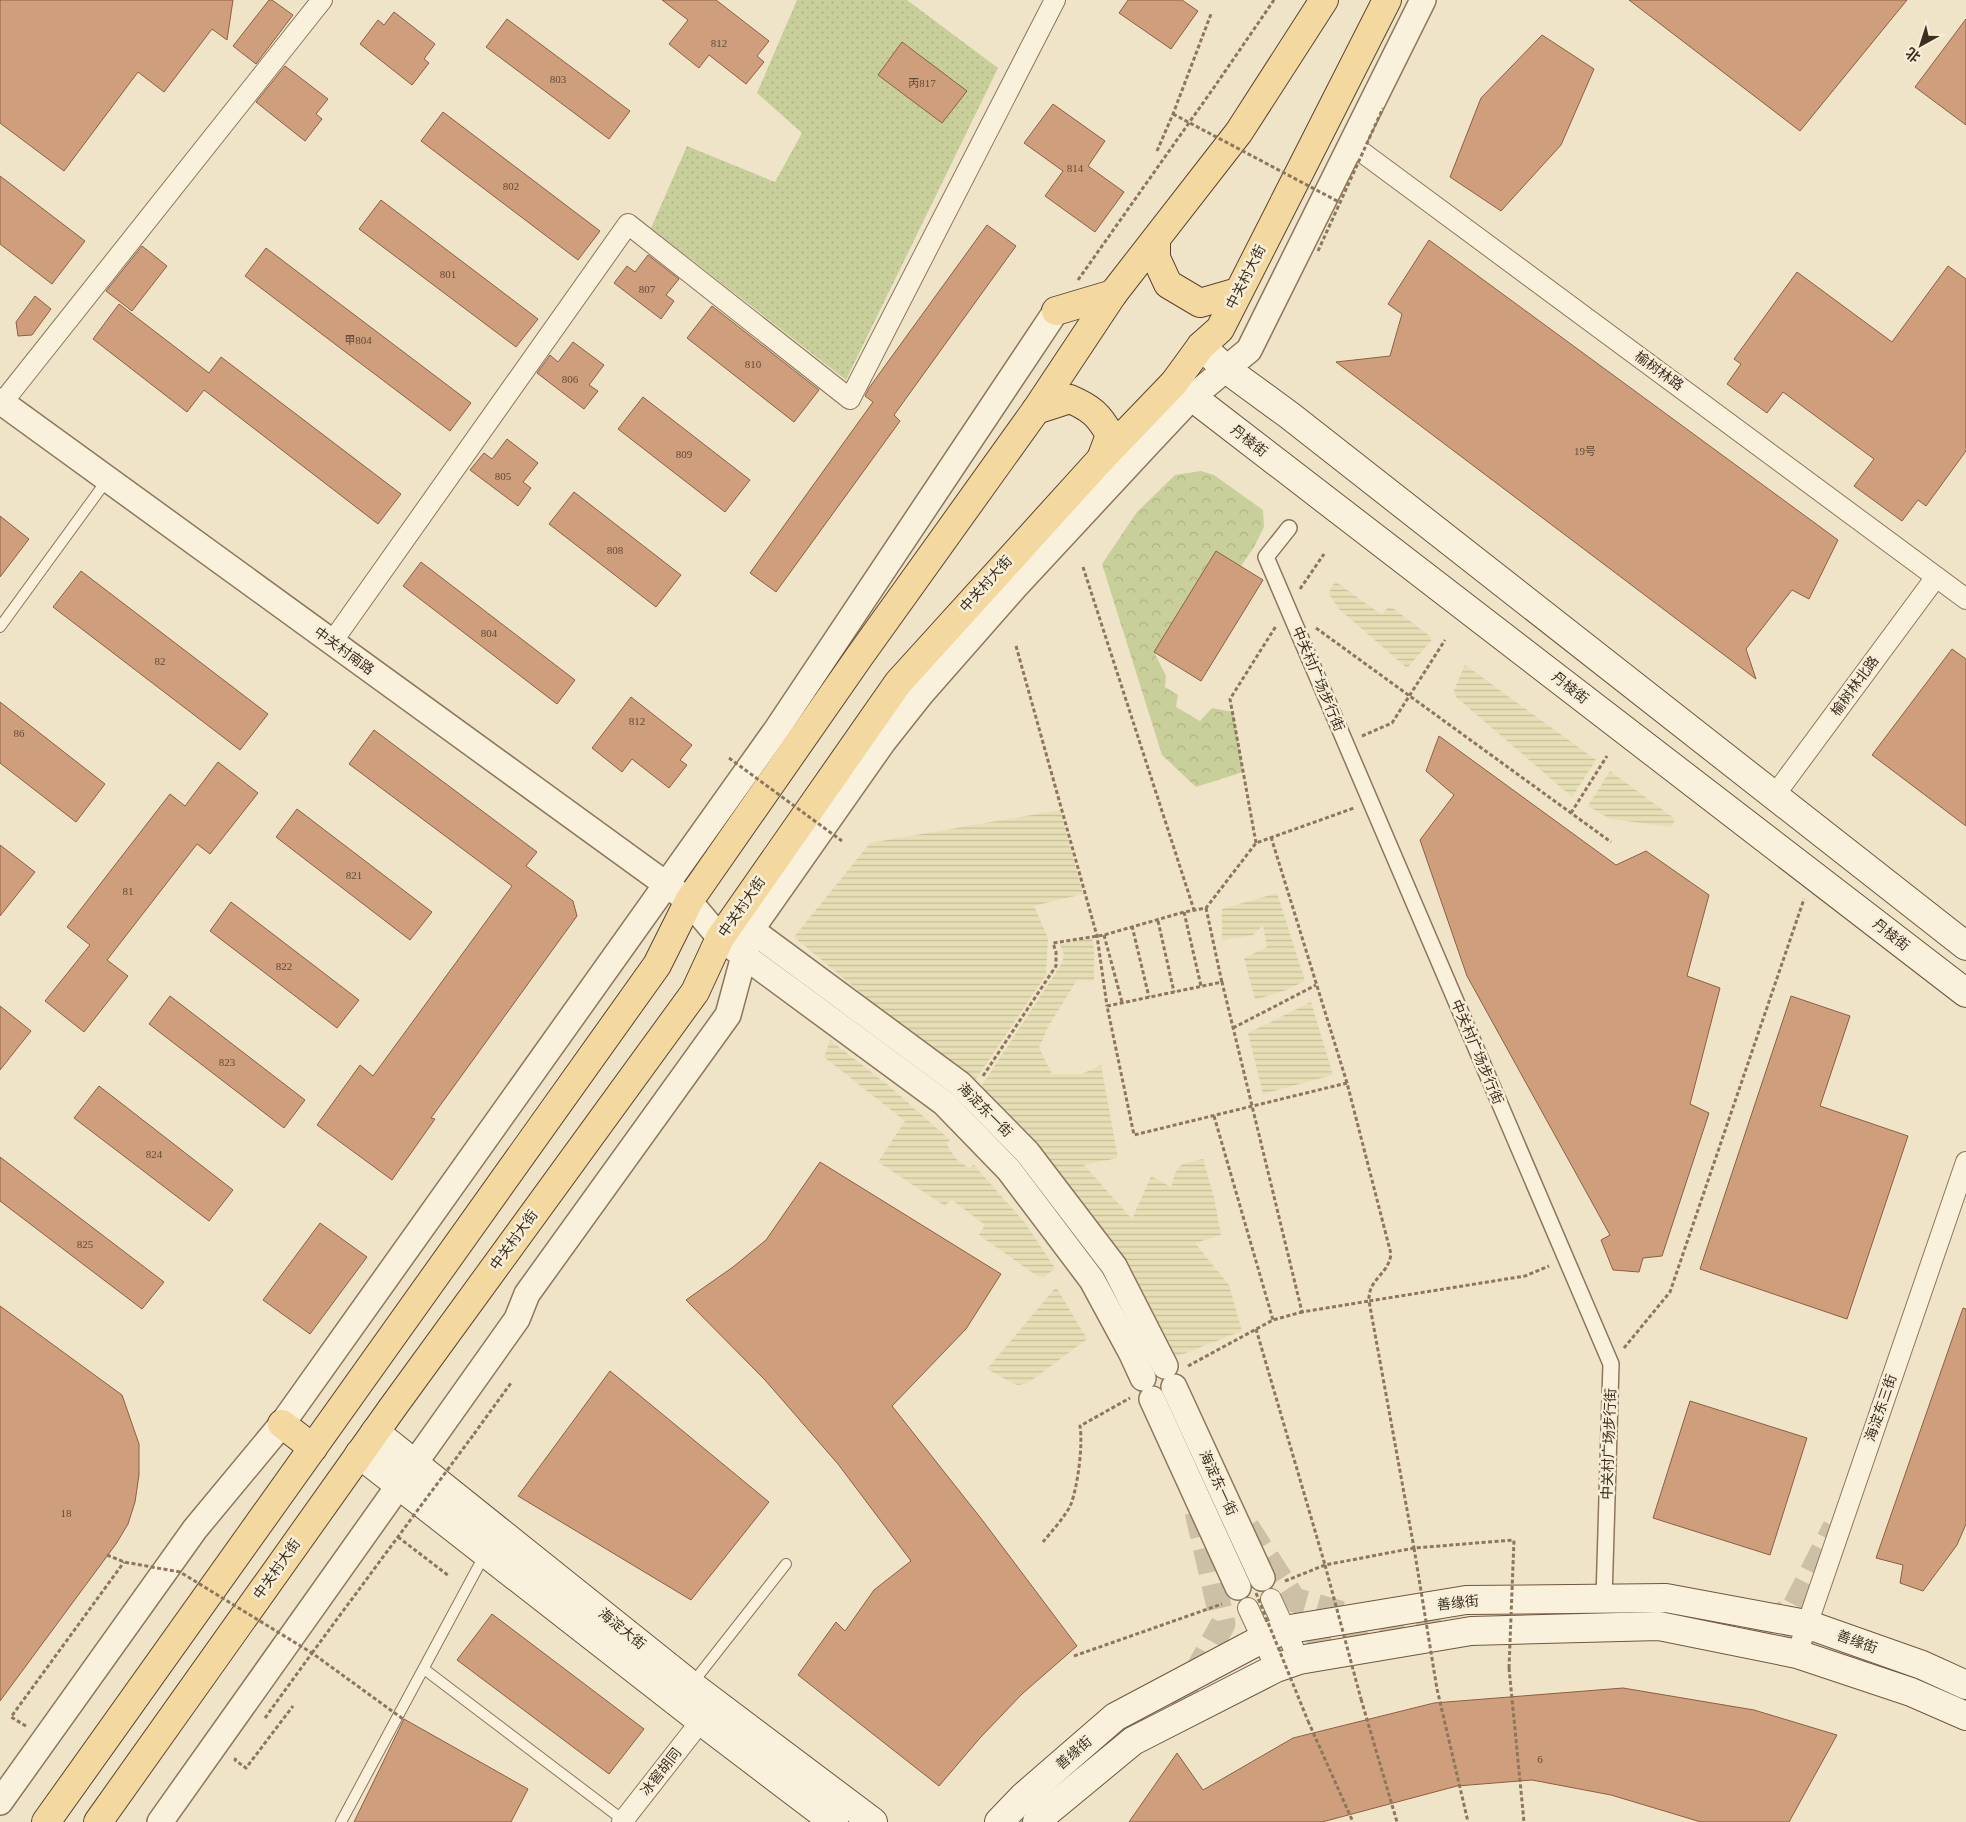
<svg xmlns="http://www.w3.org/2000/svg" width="1966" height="1822" font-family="'Times New Roman','Noto Sans SC',serif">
<defs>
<pattern id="farmland-rules" width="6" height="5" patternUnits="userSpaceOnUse" patternTransform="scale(1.25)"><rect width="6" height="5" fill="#e6deb5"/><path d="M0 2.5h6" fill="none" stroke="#c6bf9b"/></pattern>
<pattern id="grass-dots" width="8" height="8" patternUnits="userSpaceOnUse" patternTransform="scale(1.25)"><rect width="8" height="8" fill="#c9cf9b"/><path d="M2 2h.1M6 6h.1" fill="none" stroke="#aeb285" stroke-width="1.8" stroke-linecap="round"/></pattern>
<pattern id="forest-crowns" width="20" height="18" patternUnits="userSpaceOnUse" patternTransform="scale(1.25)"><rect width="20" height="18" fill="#c9cf9b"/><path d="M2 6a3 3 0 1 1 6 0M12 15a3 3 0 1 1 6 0" fill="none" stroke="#aeb285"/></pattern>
</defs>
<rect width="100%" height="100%" fill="#f0e4c8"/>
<g fill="url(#farmland-rules)">
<path d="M1336 582 1382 615 1388 607 1394 609 1431 637V641L1407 668 1339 609 1329 594 1332 586Z"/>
<path d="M1465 665 1596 760 1572 797 1456 697 1454 690Z"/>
<path d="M1610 771 1675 819 1672 827 1610 819 1588 806Z"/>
<path d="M1060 810 1083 894 1034 906 1048 938 1046 975 972 1085 794 937 870 843Z"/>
<path d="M1277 893 1305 981 1286 990 1255 1000 1244 958 1267 947 1263 925 1253 935 1222 940V909Z"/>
<path d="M1092 938 1094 950V981L1077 980 1048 1027 1039 1048 1052 1074H1082L1101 1065 1118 1158 1084 1165 1132 1219 1151 1176 1171 1187 1175 1173 1182 1164 1203 1159 1214 1197 1221 1235 1195 1243 1229 1285 1242 1331 1173 1358 1120 1263 1015 1121 979 1090 1062 963 1064 955 1060 944Z"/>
<path d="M1311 1002 1333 1075 1263 1094 1248 1033Z"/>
<path d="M830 1040 889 1086 950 1140 946 1143 955 1158 968 1168 974 1165 1025 1223 1055 1268 1044 1277 1037 1276 979 1235 985 1225 951 1199 945 1206 878 1162 905 1121 824 1057Z"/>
<path d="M1056 1287 1087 1339 1028 1383 1018 1385 1012 1383 987 1369Z"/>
</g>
<path fill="url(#grass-dots)" d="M797 0H907L998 68 846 380 651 228 687 146 775 182 802 133 757 93Z"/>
<path fill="url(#forest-crowns)" d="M1201 471 1214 475 1263 510 1264 527 1254 547 1241 566 1216 551 1154 652 1166 676 1165 687 1178 695 1176 707 1200 721 1212 708 1233 712 1243 772 1196 787 1162 755 1102 564 1137 512 1175 475Z"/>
<g fill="#cf9f7d" stroke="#8d5f41">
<path d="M0 0H233L227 40 212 29 164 92 138 72 64 171 0 123Z"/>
<path d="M269 0H272L293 15 256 64 233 46Z"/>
<path d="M662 0H716L769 41 757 56 764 62 746 84 709 55 699 68 669 44 688 20Z"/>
<path d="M1128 0H1182L1198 11 1171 49 1119 13Z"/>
<path d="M1629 0H1907L1800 131Z"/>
<path d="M394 12 435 44 424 59 429 63 412 85 360 44 378 20 384 25Z"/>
<path d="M507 19 630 111 609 139 486 47Z"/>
<path d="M1966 19V125L1915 87Z"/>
<path d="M1542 35 1594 69 1561 145 1501 211 1450 177 1481 98Z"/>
<path d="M902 42 967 91 942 123 878 75Z"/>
<path d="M285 66 328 99 316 114 322 119 305 141 256 102Z"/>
<path d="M1053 104 1105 141 1088 166 1124 192 1095 232 1045 196 1063 171 1024 143Z"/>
<path d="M443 112 600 231 578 260 421 141Z"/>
<path d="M0 176 85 241 52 284 0 244Z"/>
<path d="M381 200 538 319 516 347 359 229Z"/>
<path d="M987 225 1016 246 894 415 900 421 776 592 750 573 873 402 865 396 869 388Z"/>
<path d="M1429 240 1838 540 1809 599 1792 590 1746 649 1756 679 1336 362 1390 356 1402 314 1388 304Z"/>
<path d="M142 246 167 266 132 311 106 291Z"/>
<path d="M266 248 471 403 450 431 245 276Z"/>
<path d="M648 255 679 279 666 295 674 301 661 319 614 283 627 266 635 272Z"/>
<path d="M1948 266 1966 279V451L1926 506 1918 500 1902 521 1854 486 1874 459 1783 392 1767 413 1727 384 1741 364 1734 359 1797 272 1892 342Z"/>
<path d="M35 296 51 309 32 335 18 336 16 322Z"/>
<path d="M119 304 209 373 221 357 401 494 378 524 204 390 187 412 93 339Z"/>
<path d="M712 306 819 390 794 422 687 338Z"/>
<path d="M573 342 604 365 589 385 598 391 584 409 537 373 550 355 558 362Z"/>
<path d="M643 397 750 480 725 512 618 429Z"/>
<path d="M507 439 538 463 523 482 531 488 518 506 470 470 484 453 492 459Z"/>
<path d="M574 492 681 575 656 607 549 524Z"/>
<path d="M0 516 29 539 0 577Z"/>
<path d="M1216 551 1263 580 1201 681 1154 652Z"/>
<path d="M421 562 575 680 557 704 403 586Z"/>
<path d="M81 571 268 714 240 750 53 607Z"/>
<path d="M1952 649 1966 659V826L1872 755Z"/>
<path d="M631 697 692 745 680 760 687 765 669 788 632 759 622 772 592 748Z"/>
<path d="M0 702 105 784 76 822 0 763Z"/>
<path d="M374 730 537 852 526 866 573 901 577 916 431 1118 435 1119 392 1180 317 1125 360 1065 373 1076 512 886 349 764Z"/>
<path d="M1439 736 1616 865 1646 851 1709 895 1687 976 1720 988 1690 1104 1709 1113 1662 1256 1643 1258 1639 1272 1613 1270 1601 1240 1610 1235 1467 976 1420 840 1454 795 1426 771Z"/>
<path d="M218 762 258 793 210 854 197 844 107 960 128 976 84 1032 45 1001 90 945 67 927 170 794 185 806Z"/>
<path d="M297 809 432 912 410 940 276 837Z"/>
<path d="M0 845 35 872 0 916Z"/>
<path d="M231 902 359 1000 337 1028 210 931Z"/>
<path d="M170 996 305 1100 284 1128 149 1024Z"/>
<path d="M1791 996 1850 1016 1820 1106 1908 1136 1847 1319 1700 1269Z"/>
<path d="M0 1006 31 1031 0 1070Z"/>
<path d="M99 1086 233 1190 209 1221 74 1118Z"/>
<path d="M0 1157 164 1282 142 1309 0 1201Z"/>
<path d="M820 1162 1001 1274 966 1329 892 1406 983 1521 1077 1646 1022 1694 980 1738 939 1786 798 1675 836 1622 845 1631 874 1590 911 1561 838 1464 765 1380 686 1300 733 1267 766 1240Z"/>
<path d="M320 1223 367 1257 310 1334 263 1300Z"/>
<path d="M0 1306 122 1395 139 1444V1475L135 1502 128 1524 116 1544 0 1701Z"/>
<path d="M1963 1308 1966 1309V1524L1957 1545 1923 1591 1900 1583 1903 1565 1876 1558Z"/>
<path d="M610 1371 769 1502 691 1600 518 1496Z"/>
<path d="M1690 1401 1807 1438 1770 1555 1653 1518Z"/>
<path d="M492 1614 644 1729 609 1774 457 1660Z"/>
<path d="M1623 1688 1754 1710 1837 1735 1789 1822H1701L1611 1795 1532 1780 1457 1786 1322 1822H1129L1177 1753 1203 1790 1293 1738 1434 1703Z"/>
<path d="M404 1719 528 1789 511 1822H354Z"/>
</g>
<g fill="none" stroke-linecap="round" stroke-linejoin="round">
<g stroke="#ccc0a6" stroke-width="25" stroke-dasharray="25 12" stroke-linecap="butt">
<path d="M1247 1527 1294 1600 1357 1618"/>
<path d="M1638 1615 1696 1614 1789 1641"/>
<path d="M1764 1624 1794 1608 1835 1527"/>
<path d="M1274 1660 1316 1639 1448 1622"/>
<path d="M1882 1669 1918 1680 1961 1700"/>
<path d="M1177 1707 1223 1624 1197 1512"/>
<path d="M1019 1822 1027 1813 1054 1791"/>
</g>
<g stroke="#8d765c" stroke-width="12">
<g id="service">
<path d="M0 627 107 480"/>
<path d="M424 1669 623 1820"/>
<path d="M691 1685 786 1564"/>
<path d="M341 1822 485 1554"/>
</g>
</g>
<g stroke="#8d765c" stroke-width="18">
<path id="pedestrian" d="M1289 528 1266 557 1611 1364 1604 1599"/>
</g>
<g stroke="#8d765c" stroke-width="22">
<g id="minor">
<path d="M1351 144 1966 599"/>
<path d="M2 403 322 0"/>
<path d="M332 642 628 224 850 399 1055 0"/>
<path d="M1774 796 1936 577"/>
<path d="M1271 1599 1299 1660"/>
<path d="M1248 1608 1276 1668"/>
<path d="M1797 1654 1966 1162"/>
<path d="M622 1822 701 1721 698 1709"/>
</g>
</g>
<g stroke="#8d765c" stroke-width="28">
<g id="tertiary">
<path d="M0 401 689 901 720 938 944 1103 1009 1170 1092 1280 1131 1352 1143 1378"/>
<path d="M738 920 960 1084 1027 1152 1114 1266 1165 1366"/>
<path d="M1174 1387 1262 1578"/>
<path d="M1152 1399 1238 1587"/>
<path d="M0 1802 195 1529 282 1424 777 729 1056 311"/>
<path d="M160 1822 517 1319 527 1294 728 1015 751 930 883 742 921 694 1015 587 1145 447 1192 397 1249 350 1423 0"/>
</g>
</g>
<g stroke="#6f573f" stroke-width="30">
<g id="secondary">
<path d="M1201 346 1226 369 1289 415 1966 946"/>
<path d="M1174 383 1966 993"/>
<path d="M375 1432 691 1685 873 1822"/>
<path d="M359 1454 701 1721 834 1822"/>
<path d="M999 1822 1024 1796 1115 1717 1262 1639 1284 1630 1466 1600 1666 1598 1806 1624 1922 1665 1966 1685"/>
<path d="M1037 1822 1047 1812 1133 1741 1276 1668 1299 1660 1471 1631 1659 1626 1797 1654 1911 1692 1966 1716"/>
</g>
</g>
<g stroke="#5b4430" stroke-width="30">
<g id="primary">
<path d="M1156 241V258L1168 284 1200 303 1238 292"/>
<path d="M1056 311 1113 294"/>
<path d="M1036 410 1070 399C1091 408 1099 415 1110 435L1101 459"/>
<path d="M282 1424 313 1448"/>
<path d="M46 1822 657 965 689 901 859 657 1036 410 1113 294 1239 132 1324 0"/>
<path d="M98 1822 393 1407 695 992 720 938 898 683 1101 459 1174 383 1201 346 1220 329 1387 0"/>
</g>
</g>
<g stroke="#8d765c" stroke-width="3" stroke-dasharray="4 2.5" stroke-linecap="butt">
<path d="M1157 151 1173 114 1211 14"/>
<path d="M1078 280 1215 86 1274 0"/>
<path d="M1083 567 1194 910"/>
<path d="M1300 589 1324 554"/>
<path d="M1316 628 1611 842"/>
<path d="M1016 646 1097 936 1107 1006"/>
<path d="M1362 736 1392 723 1445 640"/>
<path d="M1571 813 1607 756"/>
<path d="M1271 837 1347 1083 1391 1254C1388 1276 1368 1278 1369 1301L1525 1276 1549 1266"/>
<path d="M1256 843 1230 699 1276 626"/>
<path d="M1206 908 1222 983"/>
<path d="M1184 912 1201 986"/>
<path d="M1158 921 1174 992"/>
<path d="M1132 926 1149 997"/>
<path d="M1104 935 1122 1002"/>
<path d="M1233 1028 1316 985"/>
<path d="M983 1076 1056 966V952L1053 943 1104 935 1184 912 1206 908 1256 843 1354 808"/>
<path d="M1347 1083 1134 1135 1107 1006 1222 982 1302 1312 1369 1301 1414 1548"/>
<path d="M1214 1116 1273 1320"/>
<path d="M1256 1329 1325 1565"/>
<path d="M1624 1348 1670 1292 1804 899"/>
<path d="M1188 1366 1273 1320 1302 1312"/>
<path d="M474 1434 511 1383"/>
<path d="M398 1537 449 1576"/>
<path d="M1043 1542C1051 1532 1066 1516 1071 1504 1078 1485 1083 1445 1080 1426L1130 1398"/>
<path d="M1285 1581 1325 1565 1414 1548 1514 1540"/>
<path d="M1074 1656 1222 1604"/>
<path d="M1509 1668 1524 1822"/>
<path d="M1437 1689 1468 1822"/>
<path d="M1361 1699 1397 1822"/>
<path d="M265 1718 312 1653"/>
<path d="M1308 1721 1353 1822"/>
<path d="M26 1726 11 1717 124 1562"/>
<path d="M236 1758 235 1760 246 1768 293 1706"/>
</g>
<use href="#service" stroke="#faf1dc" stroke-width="10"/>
<use href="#pedestrian" stroke="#faf1dc" stroke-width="15"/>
<use href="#minor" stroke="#faf1dc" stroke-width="20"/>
<use href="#tertiary" stroke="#faf1dc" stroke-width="25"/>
<use href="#secondary" stroke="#faf1dc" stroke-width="28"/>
<use href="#primary" stroke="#f3d9a0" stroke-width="28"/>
<g stroke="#8d765c" stroke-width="3" stroke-dasharray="4 2.5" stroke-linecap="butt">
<path d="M1173 114 1339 202"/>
<path d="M1318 251 1383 108"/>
<path d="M729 758 842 841"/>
<path d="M1414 1548 1437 1689"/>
<path d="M107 1555 124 1562 180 1572 312 1653 403 1719"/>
<path d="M1325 1565 1361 1699"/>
<path d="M1256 1593 1308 1721"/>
<path d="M312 1653 474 1434"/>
<path d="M1509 1668 1514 1540"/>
</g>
</g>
<g text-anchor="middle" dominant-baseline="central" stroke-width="5" stroke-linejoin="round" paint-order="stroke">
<g font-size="11" fill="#624a37">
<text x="719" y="43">812</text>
<text x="558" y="79">803</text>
<text x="922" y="83">丙817</text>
<text x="1075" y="168">814</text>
<text x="511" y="186">802</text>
<text x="448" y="274">801</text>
<text x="647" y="289">807</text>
<text x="358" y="340">甲804</text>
<text x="753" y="364">810</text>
<text x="570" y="379">806</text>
<text x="1585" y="451">19号</text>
<text x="684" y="454">809</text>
<text x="503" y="476">805</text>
<text x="615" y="550">808</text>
<text x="489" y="633">804</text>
<text x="160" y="661">82</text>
<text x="637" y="721">812</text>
<text x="19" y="733">86</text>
<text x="354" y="875">821</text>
<text x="128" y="891">81</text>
<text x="284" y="966">822</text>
<text x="227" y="1062">823</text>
<text x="154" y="1154">824</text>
<text x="85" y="1244">825</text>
<text x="66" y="1513">18</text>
<text x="1540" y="1759">6</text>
</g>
<g font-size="14" fill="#3d2e20" stroke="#f7eed8">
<text transform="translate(1246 277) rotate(-63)">中关村大街</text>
<text transform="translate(1659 371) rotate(36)">榆树林路</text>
<text transform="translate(1249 441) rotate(38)">丹棱街</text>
<text transform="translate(986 584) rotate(-48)">中关村大街</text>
<text transform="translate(344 651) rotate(36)">中关村南路</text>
<text transform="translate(1318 679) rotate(67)">中关村广场步行街</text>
<text transform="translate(1855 686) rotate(-54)">榆树林北路</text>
<text transform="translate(1570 688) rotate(38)">丹棱街</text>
<text transform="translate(742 907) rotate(-55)">中关村大街</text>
<text transform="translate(1891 935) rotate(38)">丹棱街</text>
<text transform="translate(1477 1052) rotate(67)">中关村广场步行街</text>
<text transform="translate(985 1110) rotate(45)">海淀东一街</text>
<text transform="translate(514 1240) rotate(-54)">中关村大街</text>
<text transform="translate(1881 1408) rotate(-71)">海淀东三街</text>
<text transform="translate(1609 1444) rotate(-88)">中关村广场步行街</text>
<text transform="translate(1218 1483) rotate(65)">海淀东一街</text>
<text transform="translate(277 1569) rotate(-55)">中关村大街</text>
<text transform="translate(1458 1603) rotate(-6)">善缘街</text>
<text transform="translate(622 1629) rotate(39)">海淀大街</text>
<text transform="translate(1857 1642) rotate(20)">善缘街</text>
<text transform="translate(1074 1753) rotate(-41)">善缘街</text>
<text transform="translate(661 1772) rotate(-52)">冰窖胡同</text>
</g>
</g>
<g transform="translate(1921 45) rotate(219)" stroke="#f7eed8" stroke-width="4" paint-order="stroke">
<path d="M0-4L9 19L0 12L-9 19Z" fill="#3d2e20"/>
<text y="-8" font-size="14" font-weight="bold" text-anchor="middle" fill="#3d2e20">北</text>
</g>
</svg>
